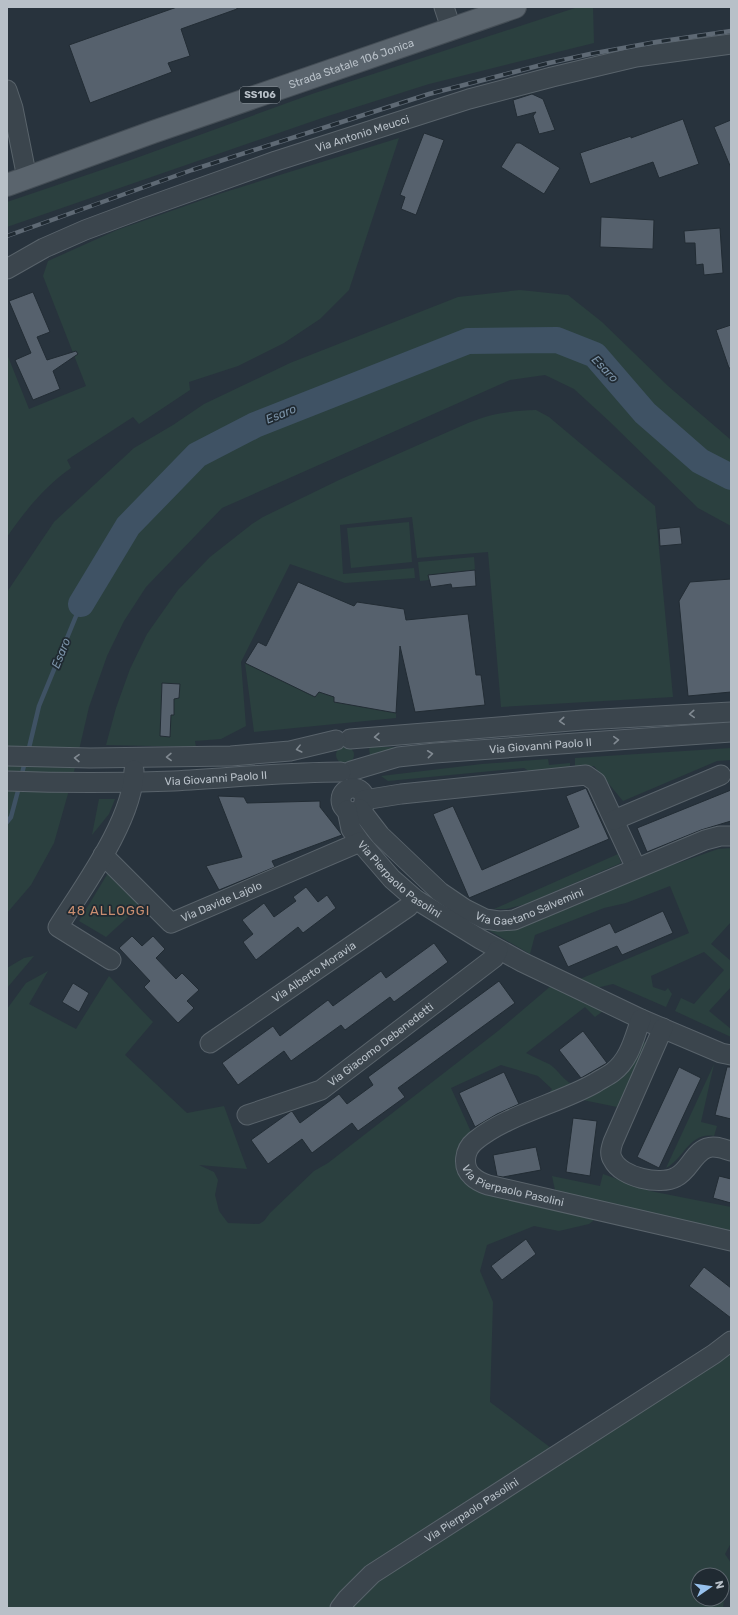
<svg xmlns="http://www.w3.org/2000/svg" width="738" height="1615" font-family="Rubik,sans-serif">
<rect width="100%" height="100%" fill="#28333d"/>
<g fill="#2b403f" fill-rule="evenodd">
<path d="M578 7H593L594 43 429 84 325 117 7 227V202L128 161 312 94Z"/>
<path d="M399 138 349 290 320 319 284 343 238 366 189 382 190 390 139 424 133 417 67 460 71 468C45 486 25 511 7 537V354L29 409 86 386 43 276 48 261 117 230 222 193Z"/>
<path d="M520 290 568 295 602 322 668 386 731 440V526L698 508 609 421 574 389 545 375 510 380 222 508 146 587 124 621 107 656 89 707 73 776 54 843 31 885 7 913V592L54 522 134 448 173 425 204 404 290 363 458 297Z"/>
<path d="M536 410 549 417 655 506 673 697 501 707 488 552 417 558 412 517 340 525 343 574 414 568 415 578 345 583 290 564 241 662 246 726 221 739 195 741 196 747 106 745 116 708 130 669 147 634 178 590 210 557 252 524 263 517 339 480 468 423C492 413 511 411 536 410Z"/>
<path d="M409 522 412 562 351 568 347 528Z"/>
<path d="M474 557 475 570 429 575V580L420 581 418 562Z"/>
<path d="M245 663 315 697 319 692 334 697V702L396 713V718L254 732Z"/>
<circle cx="345" cy="755" r="9"/>
<path d="M369 747H399L370 756Z"/>
<path d="M731 748V760L717 761 623 801 594 766 575 767V758Z"/>
<path d="M548 759 549 765 570 763V767L529 771 524 768 388 781 381 776 482 764Z"/>
<path d="M99 799H115L109 814 92 835Z"/>
<path d="M731 848V922L711 944 731 961V987L709 1011 731 1029V1037L675 1011 681 998 694 1004 724 970 704 952 651 976 653 987 665 991 668 988 672 994 666 1007 613 984 596 988 580 979 689 933 670 886 626 903 604 908 535 935 530 954 485 928H517L667 867 718 849Z"/>
<path d="M618 854 621 863 526 904 506 909H494Z"/>
<path d="M108 873 140 906 106 937 79 921Z"/>
<path d="M34 956 7 988V968L24 958Z"/>
<path d="M48 971 29 1004 76 1029 109 976 153 1022 125 1055 187 1113 224 1106 247 1169 199 1165 214 1172 218 1180 215 1195 219 1211 228 1223 259 1224 264 1221 270 1213 314 1171 328 1163 498 1031 552 985 603 1011 595 1017 585 1007 526 1053C533 1057 541 1060 549 1064 560 1071 563 1082 578 1087L546 1096 552 1089 538 1076 501 1065 451 1088 472 1134 459 1169 594 1218 593 1221 589 1224 559 1231 534 1226 487 1245 480 1271 493 1302 490 1402 559 1454 731 1352V1543L725 1554 731 1563V1589L725 1592 723 1608H7V1009L26 983ZM698 1575H722V1599H698Z"/>
<path d="M642 1041 647 1043 617 1107 578 1099Z"/>
<path d="M714 1064 701 1122 717 1126 714 1136C689 1132 684 1159 666 1168Z"/>
<path d="M603 1174 650 1191 731 1207V1234L555 1190 552 1176 600 1186Z"/>
</g>
<g fill="none" stroke-linecap="round" stroke-linejoin="round">
<g stroke="#3f5264" stroke-width="4.5">
<path d="M28 752 39 706 81 604"/>
<path d="M21 778 25 761"/>
<path d="M7 822 11 817 19 787"/>
</g>
<path stroke="#3f5264" stroke-width="26" d="M81 604 128 526 197 455 255 425 468 341 557 340 595 355 645 413 700 461 731 477"/>
</g>
<g fill="#56616d" stroke="#222c34">
<path d="M177 7H237V9L181 29 190 56 168 63 172 72 90 103 69 45Z"/>
<path d="M532 94 543 99 555 130 539 134 533 116 536 112 517 117 513 100Z"/>
<path d="M683 119 699 164 659 178 653 162 590 184 580 153 631 136V138Z"/>
<path d="M731 120V168L714 127Z"/>
<path d="M424 133 444 140 416 215 401 209 405 197 400 195Z"/>
<path d="M516 143H520L560 168 544 194 501 167Z"/>
<path d="M601 217 654 220 653 249 600 247Z"/>
<path d="M720 228 723 273 704 275 703 264 696 265 695 243H685L684 231Z"/>
<path d="M33 292 50 332 37 337 47 360 76 351 78 354 53 371 60 389 33 400 15 360 31 353 9 301Z"/>
<path d="M731 325V368H729L716 330Z"/>
<path d="M680 527 682 544 660 546 659 529Z"/>
<path d="M475 570 476 586 452 588 451 584 431 587 428 575Z"/>
<path d="M731 579V692L688 696 679 601 690 582Z"/>
<path d="M298 582 354 606 357 602 404 609 406 620 468 614 476 675H481L485 705 415 712 400 646 396 713 334 702V697L319 692 315 697 245 663 258 642 266 646Z"/>
<path d="M162 683 180 684 179 698 174 699V715H171L170 737 160 736Z"/>
<path d="M586 788 609 839 469 898 433 814 453 806 482 870 579 827 566 796Z"/>
<path d="M731 790V821L701 830 647 852 637 828Z"/>
<path d="M218 796 244 797 247 803 320 801V807L342 835 272 861 275 867 219 890 206 866 242 857Z"/>
<path d="M306 887 318 902 327 895 336 908 303 933 298 927 256 960 243 942 253 934 242 920 264 903 274 917 296 901 293 897Z"/>
<path d="M663 911 673 933 622 955 617 946 568 967 558 946 610 923 615 933Z"/>
<path d="M132 936 142 946 153 936 165 949 156 958 176 979 182 973 199 990 187 1001 194 1008 178 1023 144 987 150 981 119 948Z"/>
<path d="M434 943 448 962 394 1002 390 997 345 1030 341 1025 291 1061 284 1051 238 1085 222 1063 273 1026 280 1036 328 1000 333 1006 381 971 386 978Z"/>
<path d="M499 981 515 1003 398 1088 405 1097 358 1131 352 1123 312 1153 302 1139 268 1164 251 1140 290 1112 292 1111 300 1123 339 1094 347 1104 373 1085 368 1077Z"/>
<path d="M73 983 89 993 79 1012 62 1002Z"/>
<path d="M583 1031 607 1063 581 1078 559 1050Z"/>
<path d="M679 1067 701 1078 659 1168 637 1157Z"/>
<path d="M727 1067H731V1119L715 1115Z"/>
<path d="M504 1072 519 1104 497 1114 475 1127 459 1093Z"/>
<path d="M573 1118 597 1121 590 1176 566 1172Z"/>
<path d="M536 1147 541 1170 503 1177 497 1176 493 1155Z"/>
<path d="M719 1176 731 1179V1203L713 1198Z"/>
<path d="M526 1239 536 1254 502 1280 491 1266Z"/>
<path d="M704 1267 731 1288V1318L689 1286Z"/>
</g>
<g fill="none" stroke-linecap="round" stroke-linejoin="round">
<g stroke="#59636b" stroke-width="21">
<g id="minor">
<path d="M444 7 451 28"/>
<path d="M7 90 13 108 27 178"/>
<path id="s1" d="M7 269 44 248 85 230 144 208 276 161 469 99 552 77 636 57 731 44"/>
<path d="M350 739 583 720 731 712"/>
<path d="M7 756 90 758 231 756 290 751 336 740"/>
<path id="s2" d="M351 771 398 757 435 753 731 732"/>
<path id="s3" d="M7 781C62 783 119 783 174 781 230 778 285 772 341 772"/>
<circle cx="353" cy="800" r="12"/>
<path d="M364 800 401 794 586 775 596 782 636 868"/>
<path id="s4" d="M360 809 380 835 440 892 465 909 485 919 499 921 514 920 705 840 720 836H731"/>
<path id="s5" d="M347 810 351 829 360 842 392 879 415 899 480 939 522 962 641 1019 721 1053 731 1055"/>
<path d="M614 820 721 775"/>
<path id="s6" d="M103 855 171 923 360 842"/>
<path d="M111 960 58 927C84 886 134 818 134 770"/>
<path id="s7" d="M641 1019C634 1038 630 1059 613 1072 608 1076 601 1079 595 1083 558 1104 508 1114 475 1141 464 1150 462 1167 472 1176 477 1181 482 1183 488 1185L731 1241"/>
<path d="M663 1028 613 1142C611 1148 609 1154 613 1160 621 1177 660 1186 676 1177 689 1171 693 1153 707 1148 715 1145 723 1149 731 1151"/>
<path id="s8" d="M210 1043 408 907 415 899"/>
<path id="s9" d="M247 1115 321 1090 494 958 498 950"/>
<path id="s10" d="M340 1608 347 1599 372 1574 714 1354 731 1341"/>
</g>
</g>
<g stroke="#454e56" stroke-width="24">
<g id="major">
<path id="s11" d="M7 185 153 132 515 7"/>
</g>
</g>
<use href="#minor" stroke="#3b454d" stroke-width="19"/>
<use href="#major" stroke="#5a646d" stroke-width="22"/>
<g stroke="#5e6974" stroke-width="4.5">
<path id="rail" d="M7 236 192 170 429 94 549 63 590 54 656 42 731 31"/>
</g>
<use href="#rail" stroke="#202a32" stroke-width="3" stroke-dasharray="9" stroke-linecap="butt"/>
</g>
<defs><path id="oneway-chevron" d="M-2-3.5L2.5 0L-2 3.5" fill="none" stroke-width="1.6" stroke-linecap="round" stroke-linejoin="round"/></defs>
<g stroke="#808991">
<use href="#oneway-chevron" transform="translate(692 714) rotate(176)"/>
<use href="#oneway-chevron" transform="translate(562 721) rotate(176)"/>
<use href="#oneway-chevron" transform="translate(377 737) rotate(176)"/>
<use href="#oneway-chevron" transform="translate(616 740) rotate(-4)"/>
<use href="#oneway-chevron" transform="translate(299 749) rotate(166)"/>
<use href="#oneway-chevron" transform="translate(430 754) rotate(-6)"/>
<use href="#oneway-chevron" transform="translate(169 757) rotate(179)"/>
<use href="#oneway-chevron" transform="translate(77 758) rotate(-179)"/>
</g>
<g text-anchor="middle" dominant-baseline="central" stroke-width="3.5" stroke-linejoin="round" paint-order="stroke">
<rect fill="#202a32" stroke="#8a939b" stroke-width="1" x="240" y="87" width="40" height="16" rx="3"/>
<g font-size="10" font-weight="bold" fill="#b8c0c8">
<text x="260" y="95">SS106</text>
</g>
<g font-size="11" fill="#b8c0c8" stroke="#202a32">
<text stroke="none"><textPath href="#s11" startOffset="365">Strada Statale 106 Jonica</textPath></text>
<text stroke="none"><textPath href="#s1" startOffset="381">Via Antonio Meucci</textPath></text>
<text stroke="none"><textPath href="#s2" startOffset="192">Via Giovanni Paolo II</textPath></text>
<text stroke="none"><textPath href="#s3" startOffset="209">Via Giovanni Paolo II</textPath></text>
<text stroke="none"><textPath href="#s5" startOffset="90">Via Pierpaolo Pasolini</textPath></text>
<text stroke="none"><textPath href="#s4" startOffset="215">Via Gaetano Salvemini</textPath></text>
<text stroke="none"><textPath href="#s6" startOffset="151">Via Davide Lajolo</textPath></text>
<text stroke="none"><textPath href="#s8" startOffset="126">Via Alberto Moravia</textPath></text>
<text stroke="none"><textPath href="#s9" startOffset="153">Via Giacomo Debenedetti</textPath></text>
<text stroke="none"><textPath href="#s7" startOffset="297">Via Pierpaolo Pasolini</textPath></text>
<text stroke="none"><textPath href="#s10" startOffset="165">Via Pierpaolo Pasolini</textPath></text>
</g>
<g font-size="12" font-style="italic" fill="#7b93a8" stroke="#202a32">
<text transform="translate(605 369) rotate(46)">Esaro</text>
<text transform="translate(281 414) rotate(-22)">Esaro</text>
<text transform="translate(61 653) rotate(-68)">Esaro</text>
</g>
<g font-size="13" letter-spacing="1" fill="#ca8e70" stroke="#202a32">
<text x="109" y="910">48 ALLOGGI</text>
</g>
</g>
<rect width="738" height="1615" fill="none" stroke="#b8c0c8" stroke-width="16"/>
<g transform="translate(710 1587) rotate(77)"><circle r="19" fill="#202a32" stroke="#5d666e"/>
<path d="M0-3L7 15L0 10L-7 15Z" fill="#97c1ed"/>
<text y="-6" font-size="11" font-weight="bold" text-anchor="middle" fill="#b8c0c8">N</text>
</g>
</svg>
